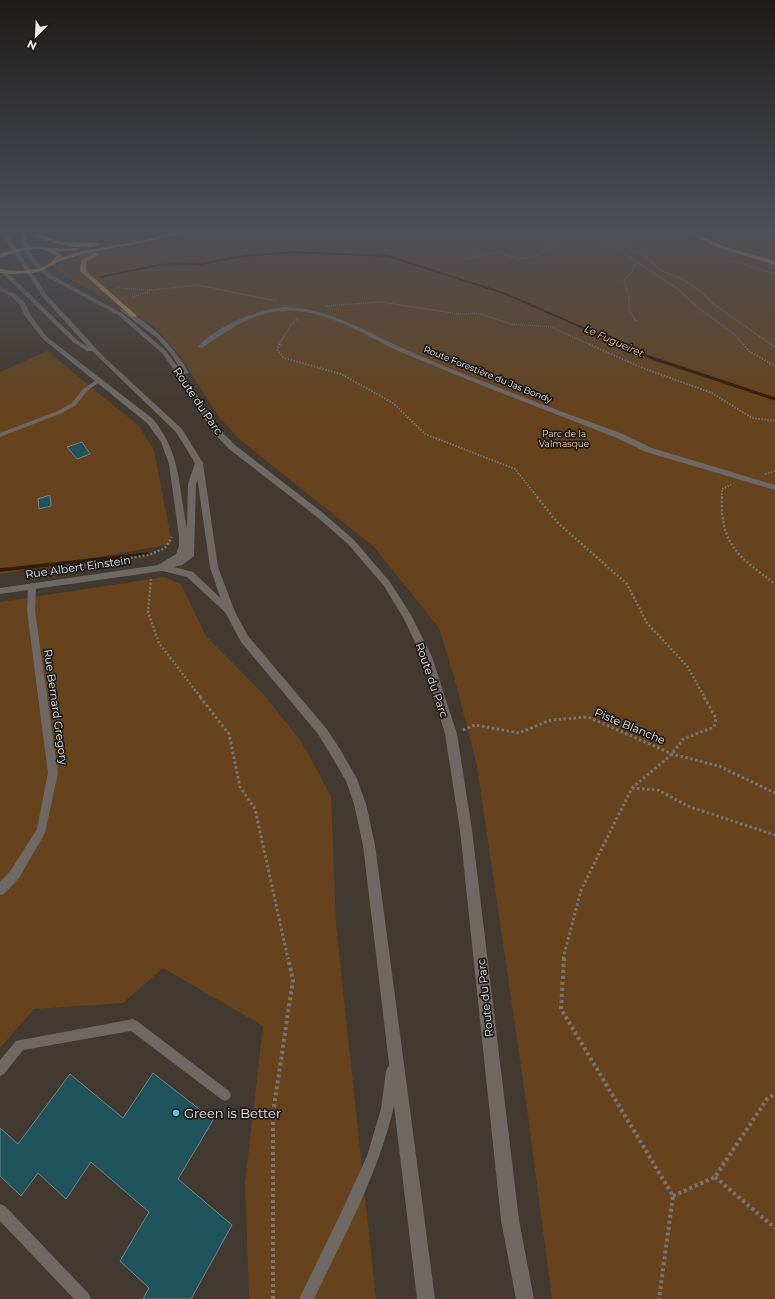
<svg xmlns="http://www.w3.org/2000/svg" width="775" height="1299" font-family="Montserrat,sans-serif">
<rect width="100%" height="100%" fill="#37332f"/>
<rect fill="#423930" x="0" y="227" width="775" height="1072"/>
<g fill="#66431d">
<path d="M173 227H775V1299H552L526 1101 477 766 455 680 439 628 374 547 239 439 218 416 182 359 154 326 61 274 53 266 68 261 105 244Z"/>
<path d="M47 351 139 426 154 450 172 544 0 574V372Z"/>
<path d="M164 577 181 584 206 636 264 695 301 741 331 796 336 924 376 1299H249L245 1182 263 1026 163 968 123 1003 34 1009 0 1048V602Z"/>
</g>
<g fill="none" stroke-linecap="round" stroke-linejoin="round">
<path stroke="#351c00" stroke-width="2" d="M101 277 159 265 200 264 244 256 293 252 388 256 506 294 622 345"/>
<path stroke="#351c00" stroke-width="3" d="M620 344 652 358 775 399"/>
<path stroke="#351c00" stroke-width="3.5" d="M0 570 147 554"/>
</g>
<g fill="#20545d" stroke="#7b8283">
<path d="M82 442 90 454 77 459 67 447Z"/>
<path d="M50 495 51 506 39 509 38 499Z"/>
<path d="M153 1073 213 1120 178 1179 232 1225 191 1299H143L149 1288 120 1261 149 1212 91 1162 66 1199 38 1173 21 1196 0 1176V1128L18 1144 70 1074 123 1118Z"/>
</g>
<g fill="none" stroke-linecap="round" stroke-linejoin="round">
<g stroke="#797572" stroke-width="1.5" stroke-dasharray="1 1" stroke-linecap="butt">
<path d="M592 227 605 241 678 289 697 307 734 334 744 345"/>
<path d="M604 227 628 249 643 254 660 270 682 279 703 293 712 303 772 345"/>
<path d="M657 227 680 238"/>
<path d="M706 227 723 237"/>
<path d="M463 259 497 252 517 259 534 257 564 239 575 227"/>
<path d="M727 259 775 274"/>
<path d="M117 288 152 290 197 285 276 301"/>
<path d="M132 297 150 291"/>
<path d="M325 306 381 302 459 314 477 313 511 324 551 327 591 345"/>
<path d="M636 321 629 310V296L624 281 632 272 634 265 639 263"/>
<path d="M279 345 290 326 298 318"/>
</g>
<g stroke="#797572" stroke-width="2" stroke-dasharray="1.5 1.5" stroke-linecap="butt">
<path d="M280 344 277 349 284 358 341 374 393 403 425 434 515 469 538 498"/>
<path d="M589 344 640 367 712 393 752 418 775 421"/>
<path d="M743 344 749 351 775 366"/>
<path d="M771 344 775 347"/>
<path d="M765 474 775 471"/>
<path d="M722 498V489L731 485"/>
</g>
<g stroke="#797572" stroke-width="2.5" stroke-dasharray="2 2" stroke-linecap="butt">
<path d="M537 497 558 523 627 584 647 623 687 666 705 698"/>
<path d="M722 497C720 546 740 557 775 584"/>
<path d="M60 571 84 565 149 555 165 548 172 537"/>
<path d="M151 579 148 612 159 643 201 698"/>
</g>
<g stroke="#797572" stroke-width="3" stroke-dasharray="2.5 2.5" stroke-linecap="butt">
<path d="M200 697 229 734 240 787 255 809 288 959"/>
<path d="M463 730 475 725 519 733 551 720 588 717 672 754 719 766 775 793"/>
<path d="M632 788 658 790 690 807 775 835"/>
<path d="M563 959 581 890 632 788 672 754 683 739 714 727 716 718 704 697"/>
</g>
<g stroke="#797572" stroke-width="4" stroke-dasharray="3 3" stroke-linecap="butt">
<path d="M564 958 561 1009 673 1196 659 1299"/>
<path d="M715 1177 775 1228"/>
<path d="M673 1196 715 1177 767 1099 775 1094"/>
<path d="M273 1299V1113L293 980 288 958"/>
</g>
<g fill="#6e6965" fill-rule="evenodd">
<path d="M99 378 102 380 101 381 87 391 76 405 62 413 0 437V433L58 411 72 403 83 389Z"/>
<path d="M32 583 36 586 35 611 58 773 45 833 19 878 4 894 0 895V882L11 870 37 829 48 773 27 611 28 586Z"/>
<path d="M133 1019 137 1021 229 1091 231 1095 229 1099 225 1101 221 1099 131 1031 23 1050 4 1074 0 1076V1060L16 1041Z"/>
<path d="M392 1065 396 1067 398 1071C396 1084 396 1098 393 1110 377 1177 343 1238 314 1299H299L341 1213 367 1156 381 1109 386 1071 388 1067Z"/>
<path d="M0 1204 5 1206 89 1294 91 1299H74L0 1221Z"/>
</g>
<path fill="#6e6965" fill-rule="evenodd" d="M284 307C332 308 369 334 411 352 481 382 552 408 623 434L652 448 775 485V490L646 452 617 438C547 411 477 384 408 355 368 339 329 308 284 311 252 312 227 331 202 348L197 347C218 325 254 311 284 307Z"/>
<path fill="#6e6965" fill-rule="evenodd" d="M0 287 15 294 25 303 31 316 47 337 153 419C182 455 178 487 187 528L188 484 195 463 196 461H202L203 463 196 484 194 556 182 565 174 567 193 572 233 610 235 612 233 614H227L187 577 162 571 0 594V588L158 565 176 554 179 546V536L169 464 161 442 147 423 43 339 25 316 20 305 11 296 0 291Z"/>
<g fill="#6e6965" fill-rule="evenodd">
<path d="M0 227H3L46 294 104 357 182 429 203 463 218 567 235 612 248 636 326 728 340 749 357 779 366 804 375 845 435 1299H417L363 845 354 804 346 781 332 757 318 734 241 642 225 612 210 567 195 463 176 432 92 351H87L73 342 2 273V271H6L77 340 88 347 42 296 0 231Z"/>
<path d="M19 227H23L31 253 38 263 51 275 122 313 166 351 183 374 172 355 157 338 120 310 125 309C152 325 173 345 189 373L184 374 218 428 235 445 323 513 354 540 390 582 411 615 432 657 457 734 472 830 519 1220 534 1299H516L501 1220 460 830 445 734 422 657 404 619 384 586 348 544 317 517 229 449 212 431 180 378 162 353 118 315 47 277 34 265 25 253Z"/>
</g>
<g fill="#bf9060" fill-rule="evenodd">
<path d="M196 227H205L146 242 82 254 58 262 44 270 33 273 14 274 0 273V269C17 272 46 273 56 256 41 242 17 252 0 258V254C28 243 48 250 76 248L79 250 58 252 62 256 60 258 81 251 146 240Z"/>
<path d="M677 227H683L723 246 775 261V265L719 248Z"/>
<path d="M38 234 60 242 99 243 101 244C87 252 50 244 36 236Z"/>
<path d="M95 253 100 254 86 262V271L136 315V317H132L80 271 81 260Z"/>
</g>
</g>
<linearGradient id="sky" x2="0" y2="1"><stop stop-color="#1e1c1a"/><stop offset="0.56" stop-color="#4d5058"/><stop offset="1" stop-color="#4d5058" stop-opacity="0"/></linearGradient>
<rect width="775" height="409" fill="url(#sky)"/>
<circle fill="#54cade" stroke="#1d1b1a" stroke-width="1.5" cx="176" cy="1113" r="4"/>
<g text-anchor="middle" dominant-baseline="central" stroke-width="3.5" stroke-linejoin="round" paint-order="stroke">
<g font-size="9" fill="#ece9e7" stroke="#1d1b1a">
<text transform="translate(488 374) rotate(22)">Route Forestière du Jas Bondy</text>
</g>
<g font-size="9" fill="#fdd0a6" stroke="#1d1b1a">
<text x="564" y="433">Parc de la<tspan x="564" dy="10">Valmasque</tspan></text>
</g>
<g font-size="10" font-style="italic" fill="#fabf86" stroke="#1d1b1a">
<text transform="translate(614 341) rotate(24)">Le Fugueiret</text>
</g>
<g font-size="11" fill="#ece9e7" stroke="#1d1b1a">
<text transform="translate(198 401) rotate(56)">Route du Parc</text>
<text transform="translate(78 567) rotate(-8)">Rue Albert Einstein</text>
<text transform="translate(432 680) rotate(71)">Route du Parc</text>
<text transform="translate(56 707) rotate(82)">Rue Bernard Gregory</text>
<text transform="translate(630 726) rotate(23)">Piste Blanche</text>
<text transform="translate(485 998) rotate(-96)">Route du Parc</text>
</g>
<g font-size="13" fill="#ece9e7" stroke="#1d1b1a" text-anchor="start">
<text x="184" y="1113">Green is Better</text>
</g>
</g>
<g transform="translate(36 36) rotate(204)" stroke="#1d1b1a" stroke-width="3" paint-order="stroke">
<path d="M0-3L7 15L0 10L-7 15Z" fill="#ece9e7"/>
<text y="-6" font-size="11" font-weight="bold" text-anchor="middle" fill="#ece9e7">N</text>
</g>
</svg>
